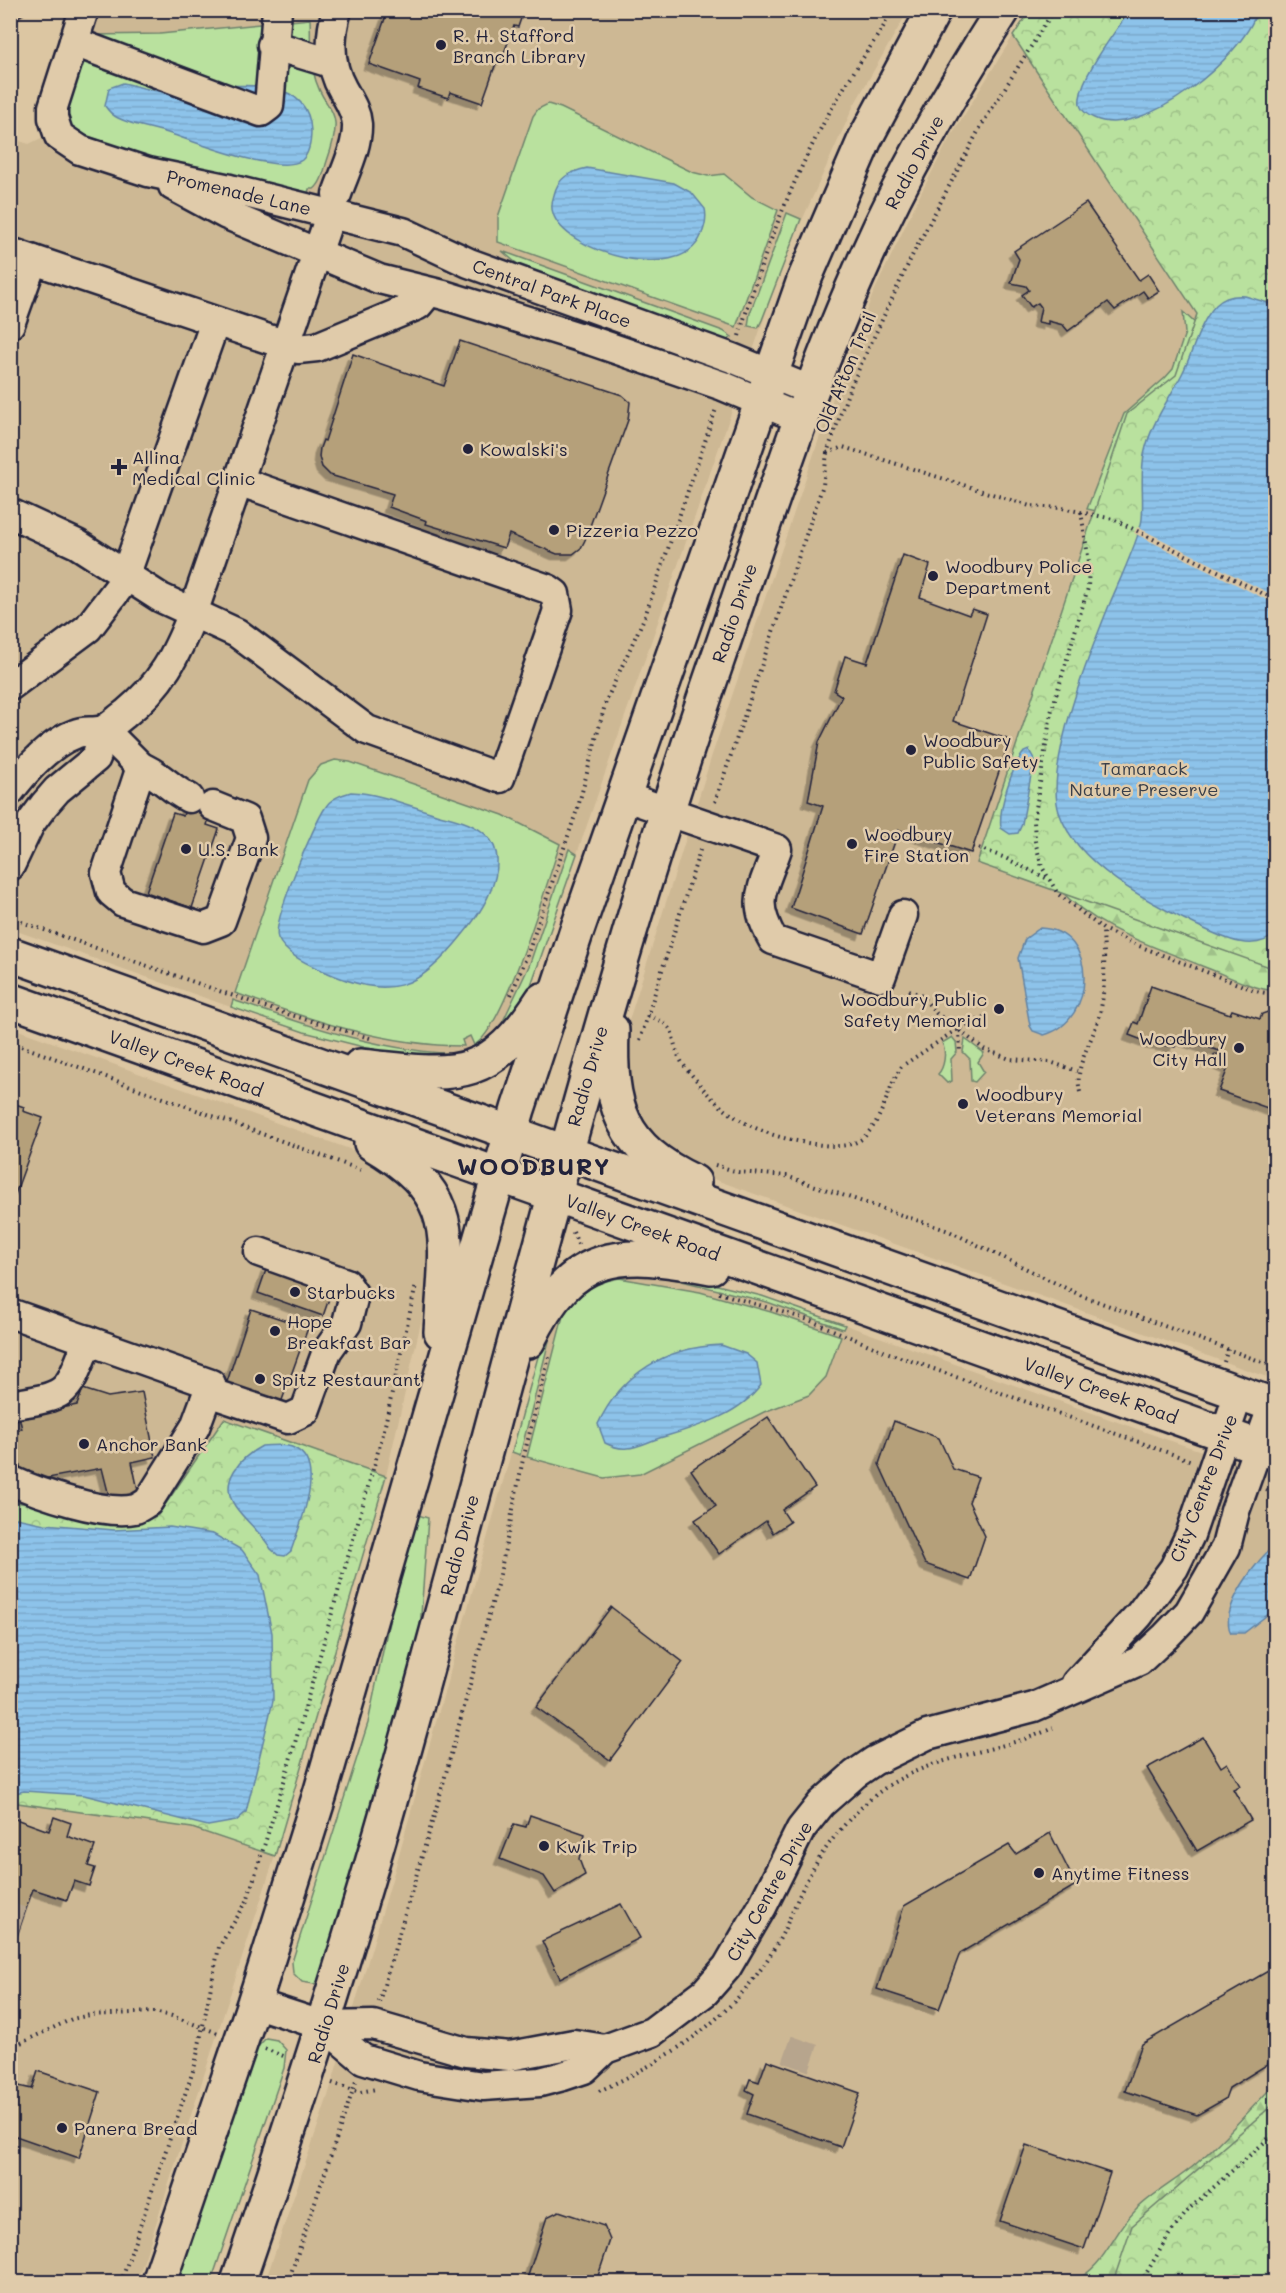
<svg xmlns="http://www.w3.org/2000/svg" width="1286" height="2293" font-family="Mali,sans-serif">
<defs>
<pattern id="forest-firs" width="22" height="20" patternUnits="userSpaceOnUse" patternTransform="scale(1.5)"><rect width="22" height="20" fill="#b9e19e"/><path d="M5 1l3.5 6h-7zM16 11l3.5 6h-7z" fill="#9fc189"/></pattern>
<pattern id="park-crowns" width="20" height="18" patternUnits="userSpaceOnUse" patternTransform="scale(1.5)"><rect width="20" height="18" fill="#b9e19e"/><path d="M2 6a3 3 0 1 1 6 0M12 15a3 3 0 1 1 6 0" fill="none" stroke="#9fc189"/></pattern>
<pattern id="water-rules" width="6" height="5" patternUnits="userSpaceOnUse" patternTransform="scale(1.5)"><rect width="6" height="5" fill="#8dc3ea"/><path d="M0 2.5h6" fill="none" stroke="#79a7ca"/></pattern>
<filter id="shadow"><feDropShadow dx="-5.5" dy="5.5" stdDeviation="0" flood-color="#0004"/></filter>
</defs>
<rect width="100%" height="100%" fill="#dcc6a2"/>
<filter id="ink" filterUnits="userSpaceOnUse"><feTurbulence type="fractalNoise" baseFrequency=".0167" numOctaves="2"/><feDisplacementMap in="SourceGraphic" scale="12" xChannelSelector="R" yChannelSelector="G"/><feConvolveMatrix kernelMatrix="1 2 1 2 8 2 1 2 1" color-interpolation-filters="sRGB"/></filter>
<g filter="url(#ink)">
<g fill="#cdb894">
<path d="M72 11H908L854 105 786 256 524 1005 484 1050 415 1060 284 1026 11 929 10 138 29 144 43 137 39 109Z"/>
<path d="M1013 36 1197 314 1176 375 1127 415 977 863 1275 969V1380L691 1171 684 1168 630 1110 626 1030 712 755 844 365 873 294 920 195 947 143Z"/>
<path d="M10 1027 380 1160 428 1210 431 1278 386 1476 224 1419 158 1514 131 1523 11 1501Z"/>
<path d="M656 1270 784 1303 1168 1440 1275 1475V2103L1113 2282H265L328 2096 393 1876 545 1331 591 1278Z"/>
<path d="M11 1802 192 1828 275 1856 137 2282H11Z"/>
</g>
<g fill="#b9e19e" stroke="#6e826c" stroke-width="1.5">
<path d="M310 19C311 36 309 54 313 70 323 117 348 102 327 161 324 170 322 183 314 189H309L307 197 158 161 76 132 68 120 67 107 90 35 160 34Z"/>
<path d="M548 104 561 108 692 172 708 176 724 174 752 197 778 210 736 327 498 242V217L533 116 538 109Z"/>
<path d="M787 213 801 219 762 320 758 328 748 326 750 313Z"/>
<path d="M502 251 723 331 732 337 728 340 718 338 522 268Z"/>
<path d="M1183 312 1194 322 1203 325 1183 373 1101 512 1087 509 1124 414 1165 378 1173 369 1185 333Z"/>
<path d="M335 760 350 762 503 815 560 844C548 880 503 1032 474 1045L470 1036 462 1040 464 1046C385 1046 309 1019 235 993L308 780 321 765Z"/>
<path d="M569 849 577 854 524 1005 497 1034 529 966Z"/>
<path d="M233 1000C309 1026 385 1053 465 1054L415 1060 304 1032 231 1007Z"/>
<path d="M952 1037 956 1042 957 1052 951 1059 952 1081 947 1083 938 1074C944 1068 947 1052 942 1043Z"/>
<path d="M965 1039 984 1053 978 1062 984 1072 975 1082 971 1081 970 1059 963 1052Z"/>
<path d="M656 1270 762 1296 845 1325 843 1329 767 1302 657 1275Z"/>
<path d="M619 1278 700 1292 771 1312 841 1336 826 1377 809 1395 764 1412 640 1474 604 1478 527 1457 563 1316C575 1295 595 1282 619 1278Z"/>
<path d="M554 1321 520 1455 512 1452 545 1331Z"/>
<path d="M418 1515 428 1518 419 1643 323 1979 314 1984 302 1982 293 1973 292 1962 368 1723 401 1564Z"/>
<path d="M266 2038 277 2040 286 2050 284 2068 211 2282H173L253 2052Z"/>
</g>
<g fill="url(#forest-firs)" stroke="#6e826c" stroke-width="1.5">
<path d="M1058 888 1275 933V991C1250 988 1226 975 1202 966 1151 945 1097 930 1058 888Z"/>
<path d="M1275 2084V2170L1173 2282H1072C1105 2268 1111 2235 1135 2211 1152 2193 1178 2180 1197 2163 1225 2139 1249 2110 1275 2084Z"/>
</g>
<g fill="url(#park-crowns)" stroke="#6e826c" stroke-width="1.5">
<path d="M1030 11H1275V969L977 863 1127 414 1176 375 1197 314 1013 36Z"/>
<path d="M224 1419 386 1476 275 1856 192 1828 11 1802V1501L131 1523 158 1515Z"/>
<path d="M1275 2103V2282H1113L1132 2226Z"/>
</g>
<g fill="url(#water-rules)" stroke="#6283a4" stroke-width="1.5">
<path d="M1129 11V10L1257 11C1244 56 1143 141 1094 118 1085 114 1078 108 1080 98 1083 72 1115 33 1129 11Z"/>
<path d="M123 83C134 85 147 90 158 91 201 94 308 60 311 131 311 140 310 153 302 160 281 176 195 142 171 134 154 128 134 126 118 118 112 115 109 112 105 106L109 88Z"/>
<path d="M587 168 674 183 692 193 705 209C707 218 705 227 701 236 679 286 563 251 553 213 551 208 552 201 554 195 558 177 570 172 587 168Z"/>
<path d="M1245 296 1275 305 1276 538 1273 583 1276 621V933C1254 955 1219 936 1196 925 1150 903 1076 865 1059 812 1044 765 1091 650 1110 603 1118 584 1140 537 1142 519 1144 497 1140 477 1144 455 1150 425 1168 401 1182 374 1194 351 1198 324 1216 305 1224 297 1234 295 1245 296Z"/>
<path d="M1029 750 1034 759 1022 824 1018 833 1010 834 1001 828C998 809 1012 767 1024 752Z"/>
<path d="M351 792C378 793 404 804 430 812 444 817 460 819 473 826 520 849 488 904 464 933 418 991 390 1001 321 970 306 963 285 954 278 938 271 924 314 824 325 808 331 798 341 795 351 792Z"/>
<path d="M1040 928C1099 930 1097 1021 1044 1035L1033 1031 1030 1026 1018 958 1025 939Z"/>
<path d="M721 1345 746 1354 757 1363 761 1385C737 1418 691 1428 654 1440 646 1443 636 1448 627 1448 619 1449 613 1447 605 1443L598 1424C622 1373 666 1347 721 1345Z"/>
<path d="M262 1446C271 1446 285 1443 294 1448 328 1463 299 1526 291 1551L285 1556 278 1555 271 1549C261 1532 245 1521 235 1506 218 1481 241 1457 262 1446Z"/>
<path d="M11 1517 45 1524 114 1530 170 1527 213 1534 242 1550 260 1575 272 1633 273 1701 246 1812 236 1821 208 1826 84 1795 24 1791 11 1794Z"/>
<path d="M1275 1545V1609L1244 1633H1231C1218 1610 1258 1558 1275 1545Z"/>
</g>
<path fill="#dcc6a2" d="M1137 527 1275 596V604L1134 533Z"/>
<g fill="#b5a07a" stroke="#22223b" stroke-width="1.5" filter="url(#shadow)">
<path d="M10 10H28L10 23Z"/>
<path d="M388 10H524L518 27 514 26 500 64 496 63 482 103 450 92 448 98 418 88 420 82 369 64Z"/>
<path d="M1086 203 1139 280 1148 274 1159 291 1148 298 1143 291 1115 310 1108 302 1068 331 1063 325 1048 321V324L1038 322 1041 307 1038 303 1031 307 1022 295 1029 290 1026 286 1011 283 1019 259 1014 251Z"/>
<path d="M460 341 622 395 630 402 628 420 585 540 581 548 573 554H557L509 534 504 548 426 524 427 521 389 507 393 494 330 475 322 467 319 457 320 448 323 440 325 441 353 354 444 386Z"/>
<path d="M903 555 930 565 920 597 969 615 972 609 987 614 953 721 1010 740 971 853 899 830 863 934 791 908 823 806 808 801 819 742 842 696 834 691 845 656 867 663Z"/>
<path d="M191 791 215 799 207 825 219 829 192 908 146 892 173 813 183 816Z"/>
<path d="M1151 986 1230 1014 1232 1010 1260 1019 1262 1014 1276 1009V1111L1219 1091 1228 1068 1216 1063 1213 1058 1215 1054 1222 1055 1223 1052 1178 1038 1175 1047 1150 1043 1129 1035 1134 1022 1138 1024Z"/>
<path d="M10 1102 24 1107 23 1111 43 1118 10 1208Z"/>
<path d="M267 1267 332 1290 323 1316 258 1293Z"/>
<path d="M251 1309 308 1328 281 1403 226 1385Z"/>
<path d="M83 1389 108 1397 142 1392 155 1457 132 1462 139 1495 110 1500 102 1468 32 1481 29 1471H21L13 1430 22 1429 19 1416 77 1405Z"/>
<path d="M768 1417 815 1487 782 1510 790 1522 773 1533 766 1521 719 1554 695 1520 716 1506 691 1470Z"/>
<path d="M894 1421 939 1438 953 1469 978 1477 969 1502 985 1536 970 1580 925 1564 879 1464Z"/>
<path d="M611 1607 683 1662 610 1760 536 1707Z"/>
<path d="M1203 1737 1221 1767 1227 1763 1240 1786 1233 1789 1251 1820 1197 1851 1147 1768Z"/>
<path d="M530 1815 585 1834 579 1859 585 1875 555 1893 544 1876 500 1859 514 1824 526 1827Z"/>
<path d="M10 1817 49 1831 54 1817 71 1823 67 1836 95 1846 88 1866 95 1868 89 1886 74 1881 67 1900 33 1889 16 1939 10 1937Z"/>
<path d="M1050 1833 1076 1885 960 1953 939 2009 877 1989 904 1906 1009 1845 1016 1854Z"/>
<path d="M621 1904 640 1938 560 1978 542 1941Z"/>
<path d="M1268 1971 1276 1983V2048L1272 2050 1268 2064 1229 2088 1225 2099 1197 2115 1125 2091 1142 2044Z"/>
<path d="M767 2060 860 2093 841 2147 747 2114 754 2094 746 2090 750 2079 759 2082Z"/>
<path d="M38 2071 100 2092 79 2158 10 2134V2084L32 2089Z"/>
<path d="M1026 2145 1110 2173 1084 2249 1000 2221Z"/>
<path d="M559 2211 604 2226 610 2240 596 2282H526L547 2217Z"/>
</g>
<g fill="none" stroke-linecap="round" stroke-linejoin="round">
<g stroke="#b7a58d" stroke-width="28" stroke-dasharray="28 14" stroke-linecap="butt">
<path d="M10 1917 22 1921"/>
<path d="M787 2049 821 2061"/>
</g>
<g stroke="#22223b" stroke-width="33">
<g id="minor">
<path d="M84 10 53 107V118L59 136 80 150 148 172 230 189 403 232 469 263 732 358 812 391"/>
<path d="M74 42 261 112 269 106 277 10"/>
<path d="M272 45 331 63"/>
<path d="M173 186 225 214 379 279 444 295 592 341 723 386 802 419"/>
<path d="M337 194C344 173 358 147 357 124 356 111 349 101 343 90 329 66 329 37 337 10"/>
<path d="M10 252 298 349 317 347 418 305 429 292"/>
<path d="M10 324 33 260"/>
<path d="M10 513 77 544 161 598 237 633 367 730 500 778 558 610 555 594 548 589 238 481"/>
<path d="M10 686 88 628 123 582 215 322"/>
<path d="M104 730 141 767"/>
<path d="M10 791C26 770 50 743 75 734 84 730 94 733 103 730 110 727 118 719 125 714 162 684 176 656 193 613L331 213"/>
<path d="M623 796 777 849C763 890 750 899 773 940L881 977 903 915"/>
<path d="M189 798C170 789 160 774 141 767L106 873 111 892 123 902 203 928 221 921 251 838 245 819 213 806"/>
<path d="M10 866 30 824 44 805 57 790 96 758 104 730"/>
<path d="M10 1313 211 1384 195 1427 148 1502C144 1504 139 1508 135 1509 105 1516 38 1493 10 1480"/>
<path d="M208 1392 288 1419 305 1411 327 1351 347 1323 354 1295 346 1283 259 1252"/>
<path d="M10 1405C70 1395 66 1396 88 1340"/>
<path d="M1076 1683 1139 1615 1174 1568 1190 1535 1239 1393"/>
<path d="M254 2003 324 2026 373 2025 466 2052 510 2056 574 2044 605 2049"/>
<path d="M324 2026 363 2059 419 2076 483 2086 540 2082 563 2076 584 2069 605 2049 652 2032 705 1992 727 1967 762 1907 801 1829 821 1804 855 1774 874 1761 927 1735 1034 1707 1139 1661 1166 1636 1189 1612 1226 1547 1235 1511 1273 1405"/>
</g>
</g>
<g stroke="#22223b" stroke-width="38">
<g id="major">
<path d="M10 954 1276 1406"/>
<path d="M10 1000 1276 1453"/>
<path d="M612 1030C609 1107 620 1147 694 1182"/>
<path d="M360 1066C453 1075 486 1086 542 1000"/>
<path d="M371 1143C463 1196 446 1238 441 1332"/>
<path d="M528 1341C572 1249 619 1250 711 1267"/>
<path d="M159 2282 254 2003 320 1794 518 1109 576 933 804 280 865 139 934 10"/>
<path d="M238 2282C294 2118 347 1954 394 1787 500 1411 589 1030 717 661 765 524 808 384 868 253 906 168 953 88 1003 10"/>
</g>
</g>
<g stroke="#22223b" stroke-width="4" stroke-dasharray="1.5 4.5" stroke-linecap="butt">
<path d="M739 336C761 260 790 184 828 115 848 79 872 45 894 10"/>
<path d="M827 453 843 447 1030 506 1062 508 1113 519 1276 600"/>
<path d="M1081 512 1089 562 1088 588 1051 713 1034 821 1035 841 1042 867 1058 894 1103 929 1139 946 1256 991 1276 995"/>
<path d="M715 802 823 485 827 453 849 390 913 254 981 126 1054 10"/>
<path d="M973 846 1003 857 1046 878"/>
<path d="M10 918 274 1010 373 1039"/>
<path d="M909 990 922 996 936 1013 984 1049 1010 1059 1050 1062 1077 1071"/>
<path d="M511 995 528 953 578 807 606 701 645 616 716 409"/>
<path d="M648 1015C682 1030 667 1032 680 1059 684 1067 691 1074 697 1081 727 1120 765 1137 814 1144 830 1146 849 1149 863 1138 885 1118 886 1089 902 1066L956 1030 984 1017"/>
<path d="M959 1030 960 1054"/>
<path d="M640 1040 701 847"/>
<path d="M10 1042 361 1170"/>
<path d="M1080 1092C1073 1062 1096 1039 1101 1008 1106 982 1104 956 1103 929"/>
<path d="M715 1165 738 1172 786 1176 949 1231 1080 1295 1276 1367"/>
<path d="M573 1232 579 1247"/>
<path d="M719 1293 809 1320 886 1352 1192 1461"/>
<path d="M1224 1362 1228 1349"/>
<path d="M1266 1490 1276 1493"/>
<path d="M379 2002 440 1795 500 1574 523 1459 549 1357"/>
<path d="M10 2048 72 2019 90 2015 154 2012 172 2016 218 2033"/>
<path d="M265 2049 286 2057"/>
<path d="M332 2083 360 2092 376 2089"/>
<path d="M599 2091C675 2056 738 2015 779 1940 790 1920 797 1898 808 1878 824 1847 846 1820 873 1797 924 1754 994 1755 1053 1728"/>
<path d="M121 2282 195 2065 219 1947 247 1901 283 1785 383 1434 416 1285"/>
<path d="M288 2282 356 2081"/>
<path d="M1141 2282 1169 2235 1189 2209 1276 2132"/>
</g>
<use href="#minor" stroke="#e0cbaa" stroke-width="28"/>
<use href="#major" stroke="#e0cbaa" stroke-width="33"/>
</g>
</g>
<g fill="#22223b" stroke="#e0cbaa" stroke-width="2">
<circle cx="441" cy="45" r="6"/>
<circle cx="468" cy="449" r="6"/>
<path d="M116 458h6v6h6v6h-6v6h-6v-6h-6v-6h6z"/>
<circle cx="554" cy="530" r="6"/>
<circle cx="933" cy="576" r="6"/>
<circle cx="911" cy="750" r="6"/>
<circle cx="852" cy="844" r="6"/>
<circle cx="186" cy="849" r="6"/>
<circle cx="999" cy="1009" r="6"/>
<circle cx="1239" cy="1048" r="6"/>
<circle cx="963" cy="1104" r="6"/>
<circle cx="295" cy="1292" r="6"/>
<circle cx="275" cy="1331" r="6"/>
<circle cx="260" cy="1379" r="6"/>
<circle cx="84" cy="1444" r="6"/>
<circle cx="544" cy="1846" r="6"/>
<circle cx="1039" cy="1873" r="6"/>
<circle cx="62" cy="2128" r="6"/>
</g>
<g text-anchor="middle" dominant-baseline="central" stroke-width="5" stroke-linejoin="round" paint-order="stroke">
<g font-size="18" fill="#22223b" stroke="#e0cbaa" text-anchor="start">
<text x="453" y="35">R. H. Stafford<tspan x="453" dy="21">Branch Library</tspan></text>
<text x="480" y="449">Kowalski's</text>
<text x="132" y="457">Allina<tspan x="132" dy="21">Medical Clinic</tspan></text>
<text x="566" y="530">Pizzeria Pezzo</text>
<text x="945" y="566">Woodbury Police<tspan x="945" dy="21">Department</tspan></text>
<text x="923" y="740">Woodbury<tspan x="923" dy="21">Public Safety</tspan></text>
<text x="864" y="834">Woodbury<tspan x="864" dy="21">Fire Station</tspan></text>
<text x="198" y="849">U.S. Bank</text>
<text x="987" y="999" text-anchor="end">Woodbury Public<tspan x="987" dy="21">Safety Memorial</tspan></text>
<text x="1227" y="1038" text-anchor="end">Woodbury<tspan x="1227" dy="21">City Hall</tspan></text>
<text x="975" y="1094">Woodbury<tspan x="975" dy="21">Veterans Memorial</tspan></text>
<text x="307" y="1292">Starbucks</text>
<text x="287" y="1321">Hope<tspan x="287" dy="21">Breakfast Bar</tspan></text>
<text x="272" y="1379">Spitz Restaurant</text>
<text x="96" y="1444">Anchor Bank</text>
<text x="556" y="1846">Kwik Trip</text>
<text x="1051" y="1873">Anytime Fitness</text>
<text x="74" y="2128">Panera Bread</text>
</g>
<g font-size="18" fill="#22223b" stroke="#e0cbaa">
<text transform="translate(914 162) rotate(-62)">Radio Drive</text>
<text transform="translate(239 192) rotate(13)">Promenade Lane</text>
<text transform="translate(552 293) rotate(20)">Central Park Place</text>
<text transform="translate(845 372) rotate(-67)">Old Afton Trail</text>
<text transform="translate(734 613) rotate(-71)">Radio Drive</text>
<text transform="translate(186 1063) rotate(20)">Valley Creek Road</text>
<text transform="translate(587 1076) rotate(-74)">Radio Drive</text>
<text transform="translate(643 1227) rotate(20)">Valley Creek Road</text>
<text transform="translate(1101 1390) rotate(20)">Valley Creek Road</text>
<text transform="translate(1203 1488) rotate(-69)">City Centre Drive</text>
<text transform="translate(459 1545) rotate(-75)">Radio Drive</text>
<text transform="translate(769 1891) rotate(-61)">City Centre Drive</text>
<text transform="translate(328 2013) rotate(-73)">Radio Drive</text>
</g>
<g font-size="18" fill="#393f4a" stroke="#e0cbaa">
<text x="1144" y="768">Tamarack<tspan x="1144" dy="21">Nature Preserve</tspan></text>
</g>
<g font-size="24" font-weight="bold" letter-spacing="1.5" fill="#22223b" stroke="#e0cbaa">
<text x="534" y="1165">WOODBURY</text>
</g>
</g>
<rect width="1286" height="2293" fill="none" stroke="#e0cbaa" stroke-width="36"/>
<rect x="18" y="18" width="1250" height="2257" fill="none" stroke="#22223b" stroke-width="2" filter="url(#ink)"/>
</svg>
